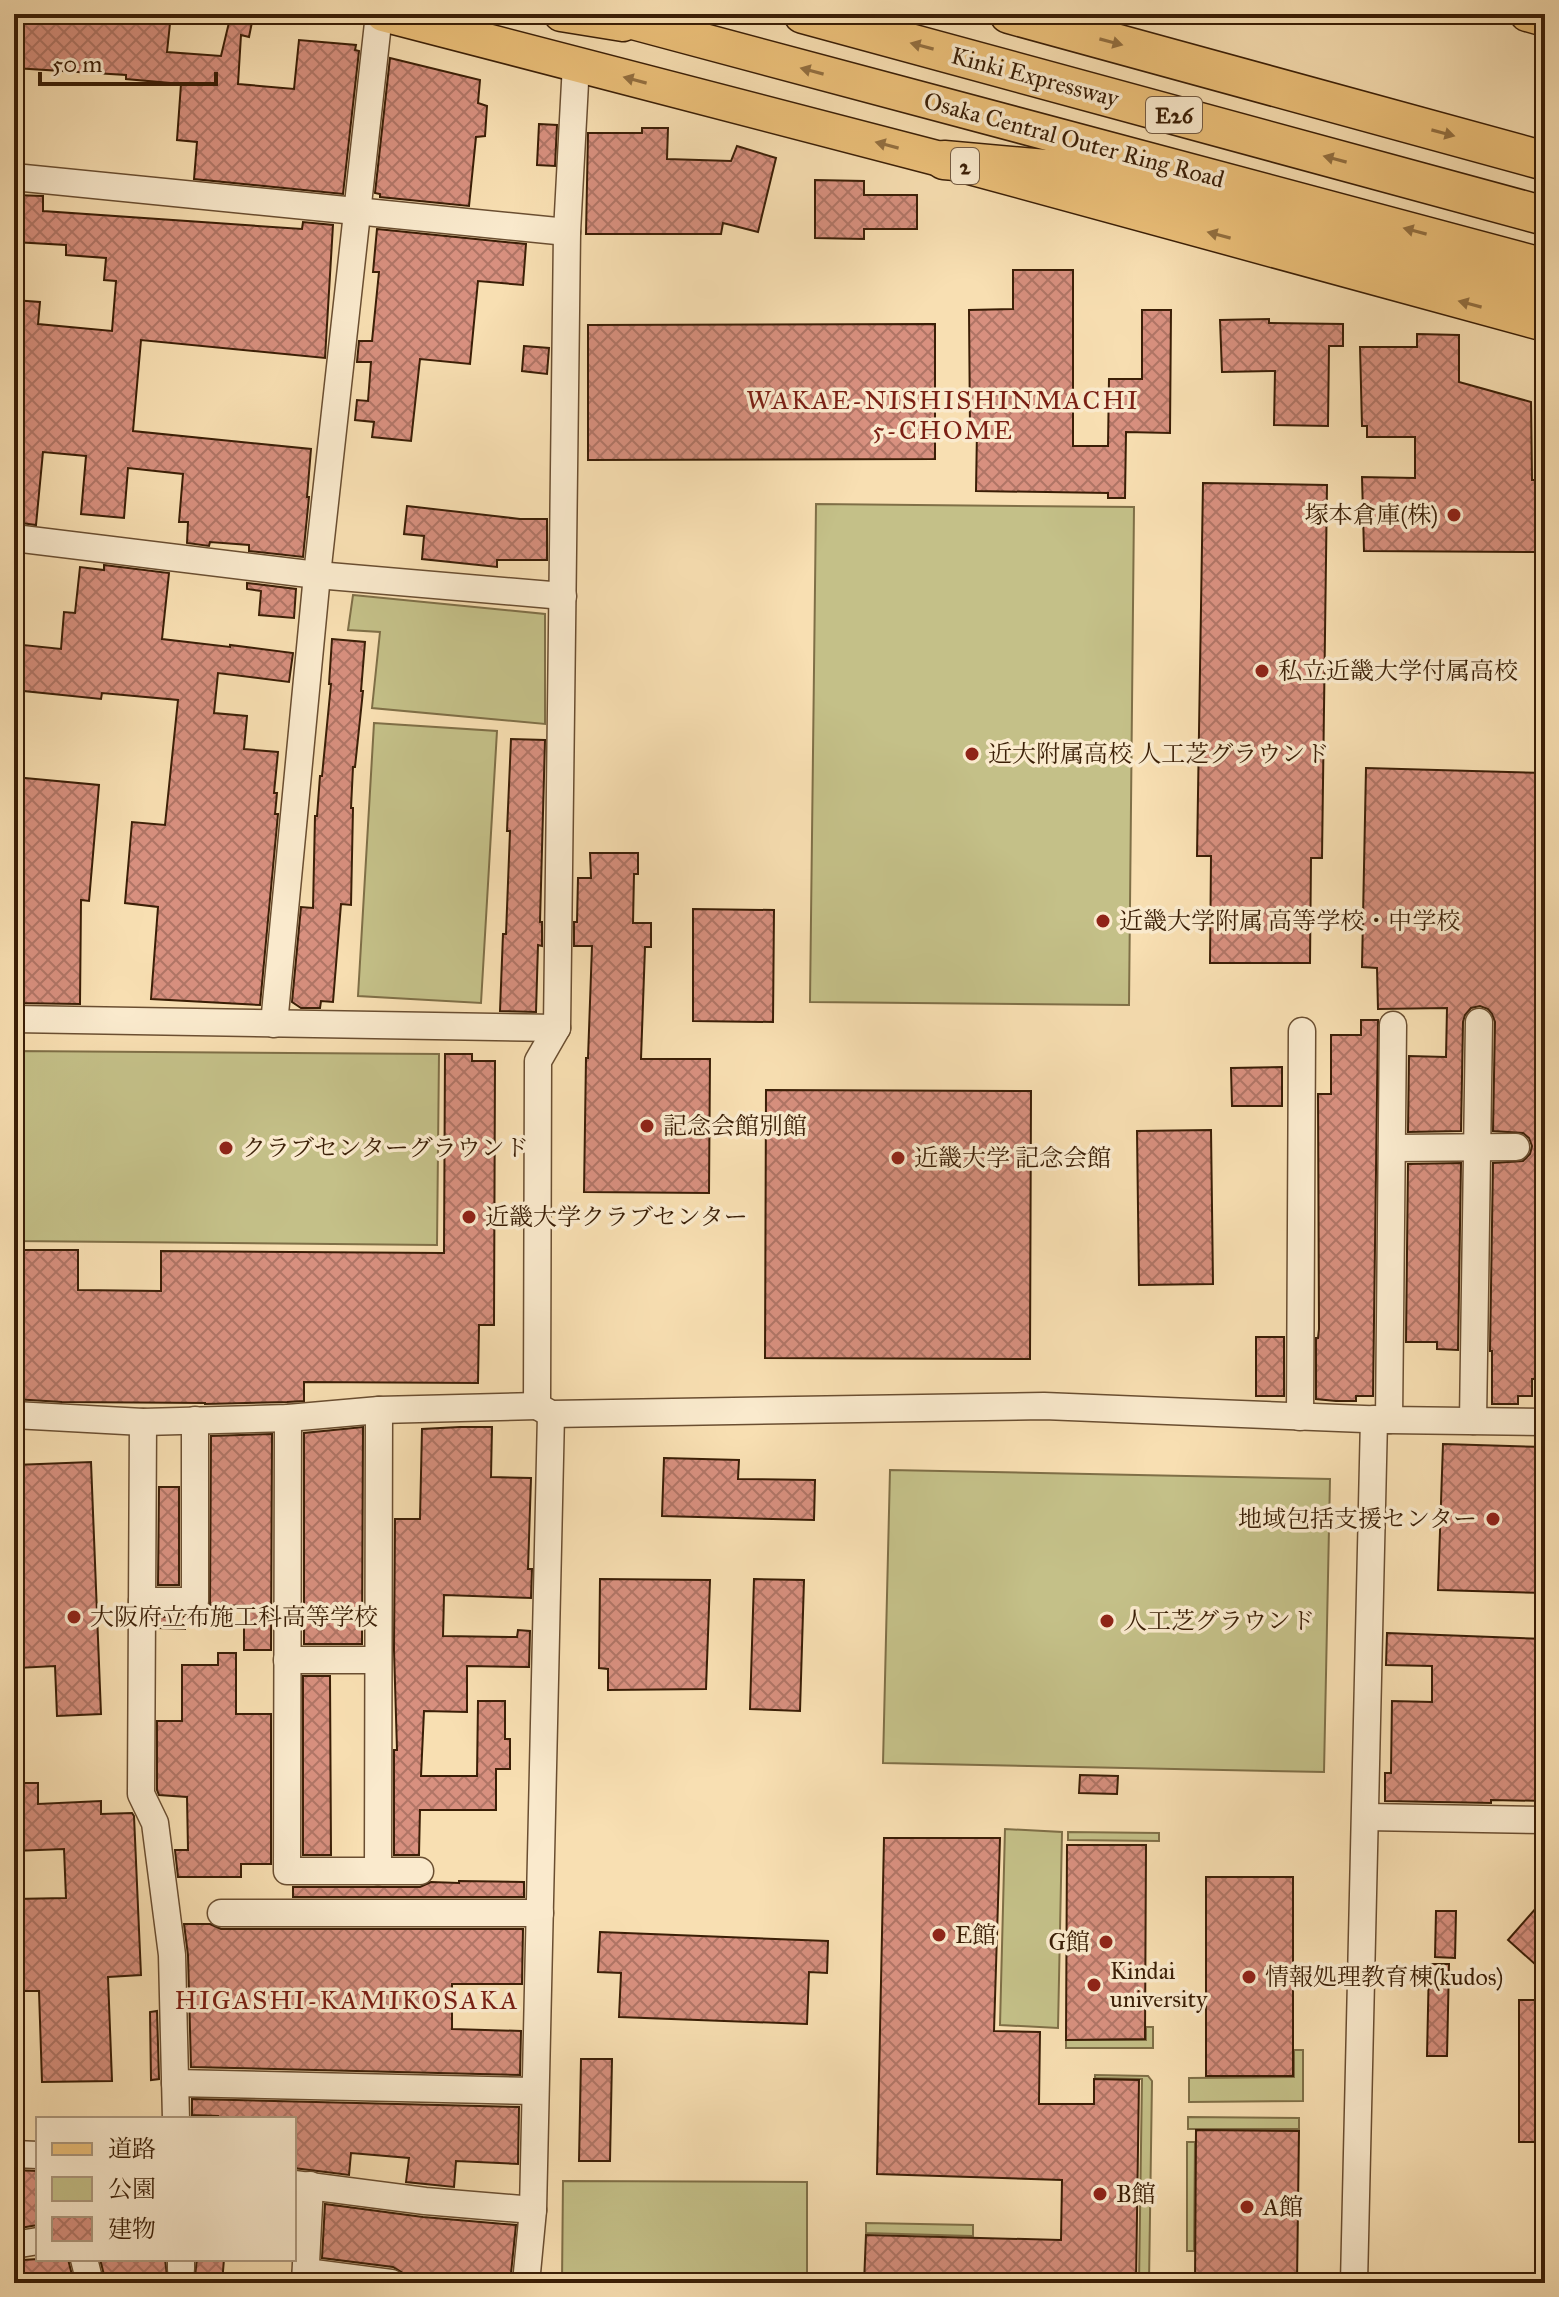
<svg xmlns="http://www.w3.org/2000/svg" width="1559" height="2297" font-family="'IM FELL Great Primer','Noto Serif JP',serif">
<defs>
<pattern id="building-cross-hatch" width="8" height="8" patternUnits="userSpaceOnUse" patternTransform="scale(2)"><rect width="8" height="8" fill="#d8907f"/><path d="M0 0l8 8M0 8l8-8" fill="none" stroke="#b07566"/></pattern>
</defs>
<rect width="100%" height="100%" fill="#f8dfb2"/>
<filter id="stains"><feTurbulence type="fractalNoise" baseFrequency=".0025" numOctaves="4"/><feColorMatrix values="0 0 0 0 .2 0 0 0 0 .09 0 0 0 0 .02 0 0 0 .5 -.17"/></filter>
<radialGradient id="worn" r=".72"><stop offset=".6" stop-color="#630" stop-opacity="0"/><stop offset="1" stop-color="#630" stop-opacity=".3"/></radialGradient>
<g fill="#c4c088" stroke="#7f6f47" stroke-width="2">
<path d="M816 504 1134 507 1129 1005 810 1002Z"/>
<path d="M353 595 545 614V724L372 708 380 632 348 630Z"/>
<path d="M374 723 497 731 481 1003 358 996Z"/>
<path d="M14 1051 439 1054 437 1245 14 1241Z"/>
<path d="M890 1470 1330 1479 1324 1772 883 1763Z"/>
<path d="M1005 1829 1062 1832 1058 2028 1000 2025Z"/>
<path d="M1068 1832 1159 1833V1841L1068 1840Z"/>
<path d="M1146 2027H1153V2048H1066V2040H1146Z"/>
<path d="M1294 2050H1303V2101L1189 2102V2078L1294 2077Z"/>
<path d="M1095 2075 1148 2076 1152 2081 1149 2283H1139L1142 2079 1095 2078Z"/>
<path d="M1188 2117 1299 2118V2129H1188Z"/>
<path d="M1187 2142H1195L1194 2251H1187Z"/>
<path d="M563 2181 807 2182V2283H562Z"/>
<path d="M866 2223 973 2225V2236L866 2233Z"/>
</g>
<g fill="url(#building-cross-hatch)" stroke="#3a1e06" stroke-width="2">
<path d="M14 14H63L94 18V14H171L167 52 221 56 231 14 253 17 249 37 241 35 238 84 294 89 299 40 356 45 355 50 359 51 343 194 194 179 197 142 177 140 181 84 126 79V75L14 68Z"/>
<path d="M390 58 480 80 478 103 487 106 485 136 476 137 469 206 380 197V194L375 193Z"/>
<path d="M539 124 557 125 555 166 537 165Z"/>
<path d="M642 128H668L667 159 731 161 737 146 776 158 758 232 723 223 721 234H586L588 133H642Z"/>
<path d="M815 180 864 181V195H917V229H864V239L815 238Z"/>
<path d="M14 195 43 196V211L302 229 303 222 333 225 325 358 141 340 133 431 311 449 307 497H309L303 557 249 551V545L210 542 209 546 187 543 188 522H179L183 474 128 468 124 518 81 514 86 456 43 452 36 525 14 522V300L40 302 38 324 112 331 116 281 104 280 106 258 66 255V245L14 242Z"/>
<path d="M377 229 526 244 523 285 478 281 470 364 420 359 411 441 372 437 374 422 355 420 357 400 368 401 371 362H357L359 341H372L379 272H373Z"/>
<path d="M1013 270H1073V446H1108L1109 379H1142V310H1171L1170 433 1126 432 1125 498H1108V493L976 491 977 430H970L969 310 1013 309Z"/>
<path d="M1269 319V323L1343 324V346H1329L1328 426 1274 425 1275 371 1222 372 1220 320Z"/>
<path d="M935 324V459L588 460V325Z"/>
<path d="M1417 334 1459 335V382L1531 402 1532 480H1545V552L1364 551 1362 477 1415 478V437H1367V426H1362L1360 347H1417Z"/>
<path d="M524 346 549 348 547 374 522 371Z"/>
<path d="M1203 483 1327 485 1322 858H1311L1310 963H1210L1211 856H1197Z"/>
<path d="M407 506 520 519H547V560H497V567L422 559 424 536 404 534Z"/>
<path d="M104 565 169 573 162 639 230 647V645L293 653 289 682 218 673 214 713 247 716 244 749 278 752 274 793H277L275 814H278L260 1005 151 999 158 907 125 903 132 822 165 825 178 700 102 693 101 699 14 690V644L61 649 64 612 75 613 80 567 104 570Z"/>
<path d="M247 583 296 589 294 618 259 615 261 591 247 589Z"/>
<path d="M332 639 365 642 361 691H363L355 767H353L351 808H353L351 905 341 904 333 1002 321 1001 320 1008H301L292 1002 301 907 313 908 315 816H317L320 776H322L331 684H329Z"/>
<path d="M511 739 545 740 540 922H542V946L538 945 536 1012 500 1011 503 934H506L510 831H507Z"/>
<path d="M1366 768 1545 773V1006H1535V1050H1545L1543 1269H1545V1379H1532V1396H1518V1404H1492V1351H1490L1493 1163 1523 1161 1530 1154 1532 1146 1529 1138 1523 1133 1493 1131 1495 1022 1492 1014 1488 1009 1480 1006 1471 1008 1465 1015 1463 1022 1461 1131 1408 1132 1409 1056 1446 1057 1447 1008 1378 1009 1377 968 1362 967Z"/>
<path d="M14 777 99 785 89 901 81 900 80 1004 14 1003Z"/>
<path d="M590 853H638V874H634L633 923H651V947H645L641 1059H710L709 1193 584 1192 586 1058H588L592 946H574V922H577L578 878H591Z"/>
<path d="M693 909 774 910 773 1022 693 1021Z"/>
<path d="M1361 1020H1378L1373 1396H1356V1401H1336L1316 1399V1338H1318L1319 1329 1318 1094H1331V1035H1361Z"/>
<path d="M445 1054H472V1061H495L494 1325H479L478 1383 304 1382V1401L287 1402 205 1404V1403L62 1402 14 1399V1250H78V1290L161 1291V1251L444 1253Z"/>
<path d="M1282 1067V1106H1232L1231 1068Z"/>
<path d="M766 1090 1031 1091 1030 1359 765 1358Z"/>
<path d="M1211 1130 1213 1284 1139 1285 1137 1131Z"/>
<path d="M1461 1163 1458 1350 1437 1349V1342H1406L1408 1164Z"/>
<rect x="1256" y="1337" width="28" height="59"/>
<path d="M363 1427 362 1644H304V1433Z"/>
<path d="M460 1427H492L491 1477 531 1478 528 1569H532L531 1598 444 1595 443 1636 517 1637 518 1630 530 1631 529 1667 467 1666V1712L424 1711 421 1776H477L478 1701H505V1739H510V1769H496V1810H420L419 1855H394V1750H397L394 1650 395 1519H420L422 1429Z"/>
<path d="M272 1434 271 1650H244V1606L210 1605 211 1436Z"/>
<path d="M1443 1444 1545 1447V1593L1438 1590Z"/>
<path d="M664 1458 739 1460 738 1479 815 1480 814 1520 662 1516Z"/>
<path d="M91 1462 101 1714 57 1716 55 1666 18 1668 14 1565V1523H18L15 1465Z"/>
<path d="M159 1487H179V1585H158Z"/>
<path d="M600 1579 710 1580 706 1689 608 1690V1669L599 1668Z"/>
<path d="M754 1579 804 1580 800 1711 750 1709Z"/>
<path d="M158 1617H185V1629L158 1628Z"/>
<path d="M1387 1633 1545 1639V1801L1491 1800V1803L1385 1801V1773H1391L1392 1701 1432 1702V1666L1386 1665Z"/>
<path d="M218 1653H236V1714H271V1864H241V1877H178L175 1850H188L187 1797 159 1795 157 1790V1721H182V1665H218Z"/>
<path d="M303 1676H330L331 1855H303Z"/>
<path d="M1080 1775 1118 1776 1117 1794 1079 1793Z"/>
<path d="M14 1783H38V1804L101 1801V1814L132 1813 134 1816 141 1975 108 1977 112 2081 42 2082 39 1991H14V1899L66 1898 64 1849 14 1851Z"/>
<path d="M884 1838H1000L994 2031 1040 2032 1039 2104H1094V2079L1139 2080 1136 2283H864L866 2235 1061 2240 1062 2180 877 2174Z"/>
<path d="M1067 1845H1146L1145 2039 1066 2040Z"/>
<rect x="1206" y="1877" width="87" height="199"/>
<path d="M459 1881 524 1882V1897H293V1887H420L431 1882 459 1883Z"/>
<path d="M1545 1898V1973L1508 1940Z"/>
<path d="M1436 1911H1456L1455 1958 1435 1957Z"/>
<path d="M184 1924H210L221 1929H523L522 1984H452V2029L521 2031 520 2075 191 2067 188 1955Z"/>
<path d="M600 1932 828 1941 827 1973 809 1972 807 2024 619 2017 621 1973 598 1972Z"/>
<path d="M1429 1964H1449L1447 2056H1427Z"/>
<rect x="1519" y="2000" width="26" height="142"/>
<path d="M157 2011 159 2079 151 2080 150 2012Z"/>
<path d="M581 2059H612L610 2161H579Z"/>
<path d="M192 2099 519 2107 518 2164 456 2161 454 2187 406 2182 409 2158 351 2153 349 2175 294 2168V2119H218V2116L192 2115Z"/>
<path d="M1196 2130 1299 2131 1297 2283H1195Z"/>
<path d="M14 2170 38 2171V2225L14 2229Z"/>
<path d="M325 2204 423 2217 516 2225 510 2283H466V2281L403 2273 393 2267 322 2258Z"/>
<path d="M38 2259H68L74 2283H23V2260Z"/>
<path d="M100 2259H165L167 2276 173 2283 159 2280 141 2283H106Z"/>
<path d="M197 2259H224L222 2283H189L195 2276Z"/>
</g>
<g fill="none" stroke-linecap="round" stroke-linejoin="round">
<g stroke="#6a4e31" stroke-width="29">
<g id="minor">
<path d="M576 64 567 232 557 1028 538 1061 537 1406 551 1414 1044 1406 1389 1420 1545 1422"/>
<path d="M14 177 567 232"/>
<path d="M14 538 317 575 563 596"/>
<path d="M14 1019 557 1028"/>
<path d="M274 1024 317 575 379 14"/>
<path d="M1392 1148 1516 1147"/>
<path d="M14 1415 143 1422 288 1418 379 1410 537 1406"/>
<path d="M1300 1417 1302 1031"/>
<path d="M288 1418 287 1871H420"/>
<path d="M1389 1420 1393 1025"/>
<path d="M1473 1421 1479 1022"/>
<path d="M143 1422 141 1794 155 1823 172 1955 176 2119"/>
<path d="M142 1601H195V1420"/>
<path d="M287 1660H378"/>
<path d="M1366 1817 1545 1820"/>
<path d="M378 1871 379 1410"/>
<path d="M221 1913H540"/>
<path d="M175 2083 535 2091"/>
<path d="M14 2154 38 2155"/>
<path d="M294 2184 425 2201 533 2210"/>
<path d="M14 2245 38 2241"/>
<path d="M84 2259 90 2283"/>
<path d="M181 2269V2259"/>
<path d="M306 2272 391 2283"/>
<path d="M305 2283 310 2185"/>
<path d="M526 2283 533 2210 551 1414"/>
<path d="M1354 2283 1374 1419"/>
</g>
</g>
<g stroke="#3a1e06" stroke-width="37">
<g id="major">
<path d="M383 14 944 160 1545 324"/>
<path d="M561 14 623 24"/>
<path d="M603 14 1545 266"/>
<path d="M1527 14 1545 19"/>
</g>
</g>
<g stroke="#3a1e06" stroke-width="41">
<g id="highway">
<path d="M803 14 1545 216"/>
<path d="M1009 14 1545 161"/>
<path d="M944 160 1126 176 1342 241 1545 295"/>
</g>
</g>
<use href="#minor" stroke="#faeacd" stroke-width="26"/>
<use href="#major" stroke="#ecc079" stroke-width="34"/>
<use href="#highway" stroke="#ecc079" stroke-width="38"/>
</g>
<defs><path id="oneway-solid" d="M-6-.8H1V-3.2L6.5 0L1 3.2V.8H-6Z" transform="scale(2)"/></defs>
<g fill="#936f40">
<use href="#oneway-solid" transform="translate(1111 42) rotate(15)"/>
<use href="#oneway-solid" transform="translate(922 46) rotate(-165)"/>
<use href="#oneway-solid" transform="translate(812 71) rotate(-165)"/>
<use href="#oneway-solid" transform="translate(635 80) rotate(-165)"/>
<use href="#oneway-solid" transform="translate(1443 133) rotate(15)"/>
<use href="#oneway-solid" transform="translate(887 145) rotate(-165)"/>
<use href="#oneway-solid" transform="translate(1335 159) rotate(-165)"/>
<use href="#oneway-solid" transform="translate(1415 231) rotate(-165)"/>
<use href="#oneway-solid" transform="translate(1219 235) rotate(-165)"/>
<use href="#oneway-solid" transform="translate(1470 304) rotate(-165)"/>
</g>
<g fill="#8f2418" stroke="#faeacd" stroke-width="3">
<circle cx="1454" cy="515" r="8"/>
<circle cx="1262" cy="671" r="8"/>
<circle cx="972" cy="754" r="8"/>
<circle cx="1103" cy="921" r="8"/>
<circle cx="647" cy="1126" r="8"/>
<circle cx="226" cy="1148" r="8"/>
<circle cx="898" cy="1158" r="8"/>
<circle cx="469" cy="1217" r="8"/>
<circle cx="1493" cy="1519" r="8"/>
<circle cx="74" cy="1617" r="8"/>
<circle cx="1107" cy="1621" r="8"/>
<circle cx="939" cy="1935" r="8"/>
<circle cx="1106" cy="1942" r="8"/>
<circle cx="1249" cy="1977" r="8"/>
<circle cx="1094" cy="1985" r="8"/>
<circle cx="1100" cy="2194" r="8"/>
<circle cx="1247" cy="2207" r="8"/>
</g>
<g text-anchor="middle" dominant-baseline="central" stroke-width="7" stroke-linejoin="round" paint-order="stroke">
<g fill="#faeacd" stroke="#745b42" stroke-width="2">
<rect x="1146" y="97" width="56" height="36" rx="6"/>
<rect x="951" y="148" width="28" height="36" rx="6"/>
</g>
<g font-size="22" font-weight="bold" fill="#3a1e06">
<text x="1174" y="115">E26</text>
<text x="965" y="166">2</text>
</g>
<g font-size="24" fill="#3a1e06" stroke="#faeacd">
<text transform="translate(1035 77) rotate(15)">Kinki Expressway</text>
<text transform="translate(1074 140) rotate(15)">Osaka Central Outer Ring Road</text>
</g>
<g font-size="24" fill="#3a1e06" stroke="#faeacd" text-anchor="start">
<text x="1438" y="515" text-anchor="end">塚本倉庫(株)</text>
<text x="1278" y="671">私立近畿大学付属高校</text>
<text x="988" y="754">近大附属高校 人工芝グラウンド</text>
<text x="1119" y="921">近畿大学附属 高等学校・中学校</text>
<text x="663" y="1126">記念会館別館</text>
<text x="242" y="1148">クラブセンターグラウンド</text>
<text x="914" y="1158">近畿大学 記念会館</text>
<text x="485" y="1217">近畿大学クラブセンター</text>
<text x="1477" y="1519" text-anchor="end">地域包括支援センター</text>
<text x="90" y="1617">大阪府立布施工科高等学校</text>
<text x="1123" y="1621">人工芝グラウンド</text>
<text x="955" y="1935">E館</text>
<text x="1090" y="1942" text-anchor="end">G館</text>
<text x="1110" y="1971">Kindai<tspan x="1110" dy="28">university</tspan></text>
<text x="1265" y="1977">情報処理教育棟(kudos)</text>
<text x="1116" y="2194">B館</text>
<text x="1263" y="2207">A館</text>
</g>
<g font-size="26" letter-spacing="2" fill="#7a1f14" stroke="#faeacd">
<text x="943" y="400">WAKAE-NISHISHINMACHI<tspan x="943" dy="30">5-CHOME</tspan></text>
<text x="347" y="2000">HIGASHI-KAMIKOSAKA</text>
</g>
</g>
<rect width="1559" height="2297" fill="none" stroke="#f8dfb2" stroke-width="48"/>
<rect x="16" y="16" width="1527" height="2265" fill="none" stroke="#3a1e06" stroke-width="4"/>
<rect x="24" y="24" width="1511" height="2249" fill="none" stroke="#3a1e06" stroke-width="2"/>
<rect x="36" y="2117" width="260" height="144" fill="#faeacd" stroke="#ad987d" stroke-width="2"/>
<rect x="52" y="2143" width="40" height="12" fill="#ecc079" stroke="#ad987d" stroke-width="2"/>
<text x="108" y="2157" font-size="24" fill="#3a1e06">道路</text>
<rect x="52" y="2177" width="40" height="24" fill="#c4c088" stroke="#ad987d" stroke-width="2"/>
<text x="108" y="2197" font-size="24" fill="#3a1e06">公園</text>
<rect x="52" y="2217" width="40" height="24" fill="url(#building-cross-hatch)" stroke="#ad987d" stroke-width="2"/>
<text x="108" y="2237" font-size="24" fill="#3a1e06">建物</text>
<path d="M40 72v12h176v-12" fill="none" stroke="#3a1e06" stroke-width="4"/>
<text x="52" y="72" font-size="24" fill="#3a1e06" stroke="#faeacd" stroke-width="6" paint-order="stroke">50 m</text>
<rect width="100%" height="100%" filter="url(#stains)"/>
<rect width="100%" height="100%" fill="url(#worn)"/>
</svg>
